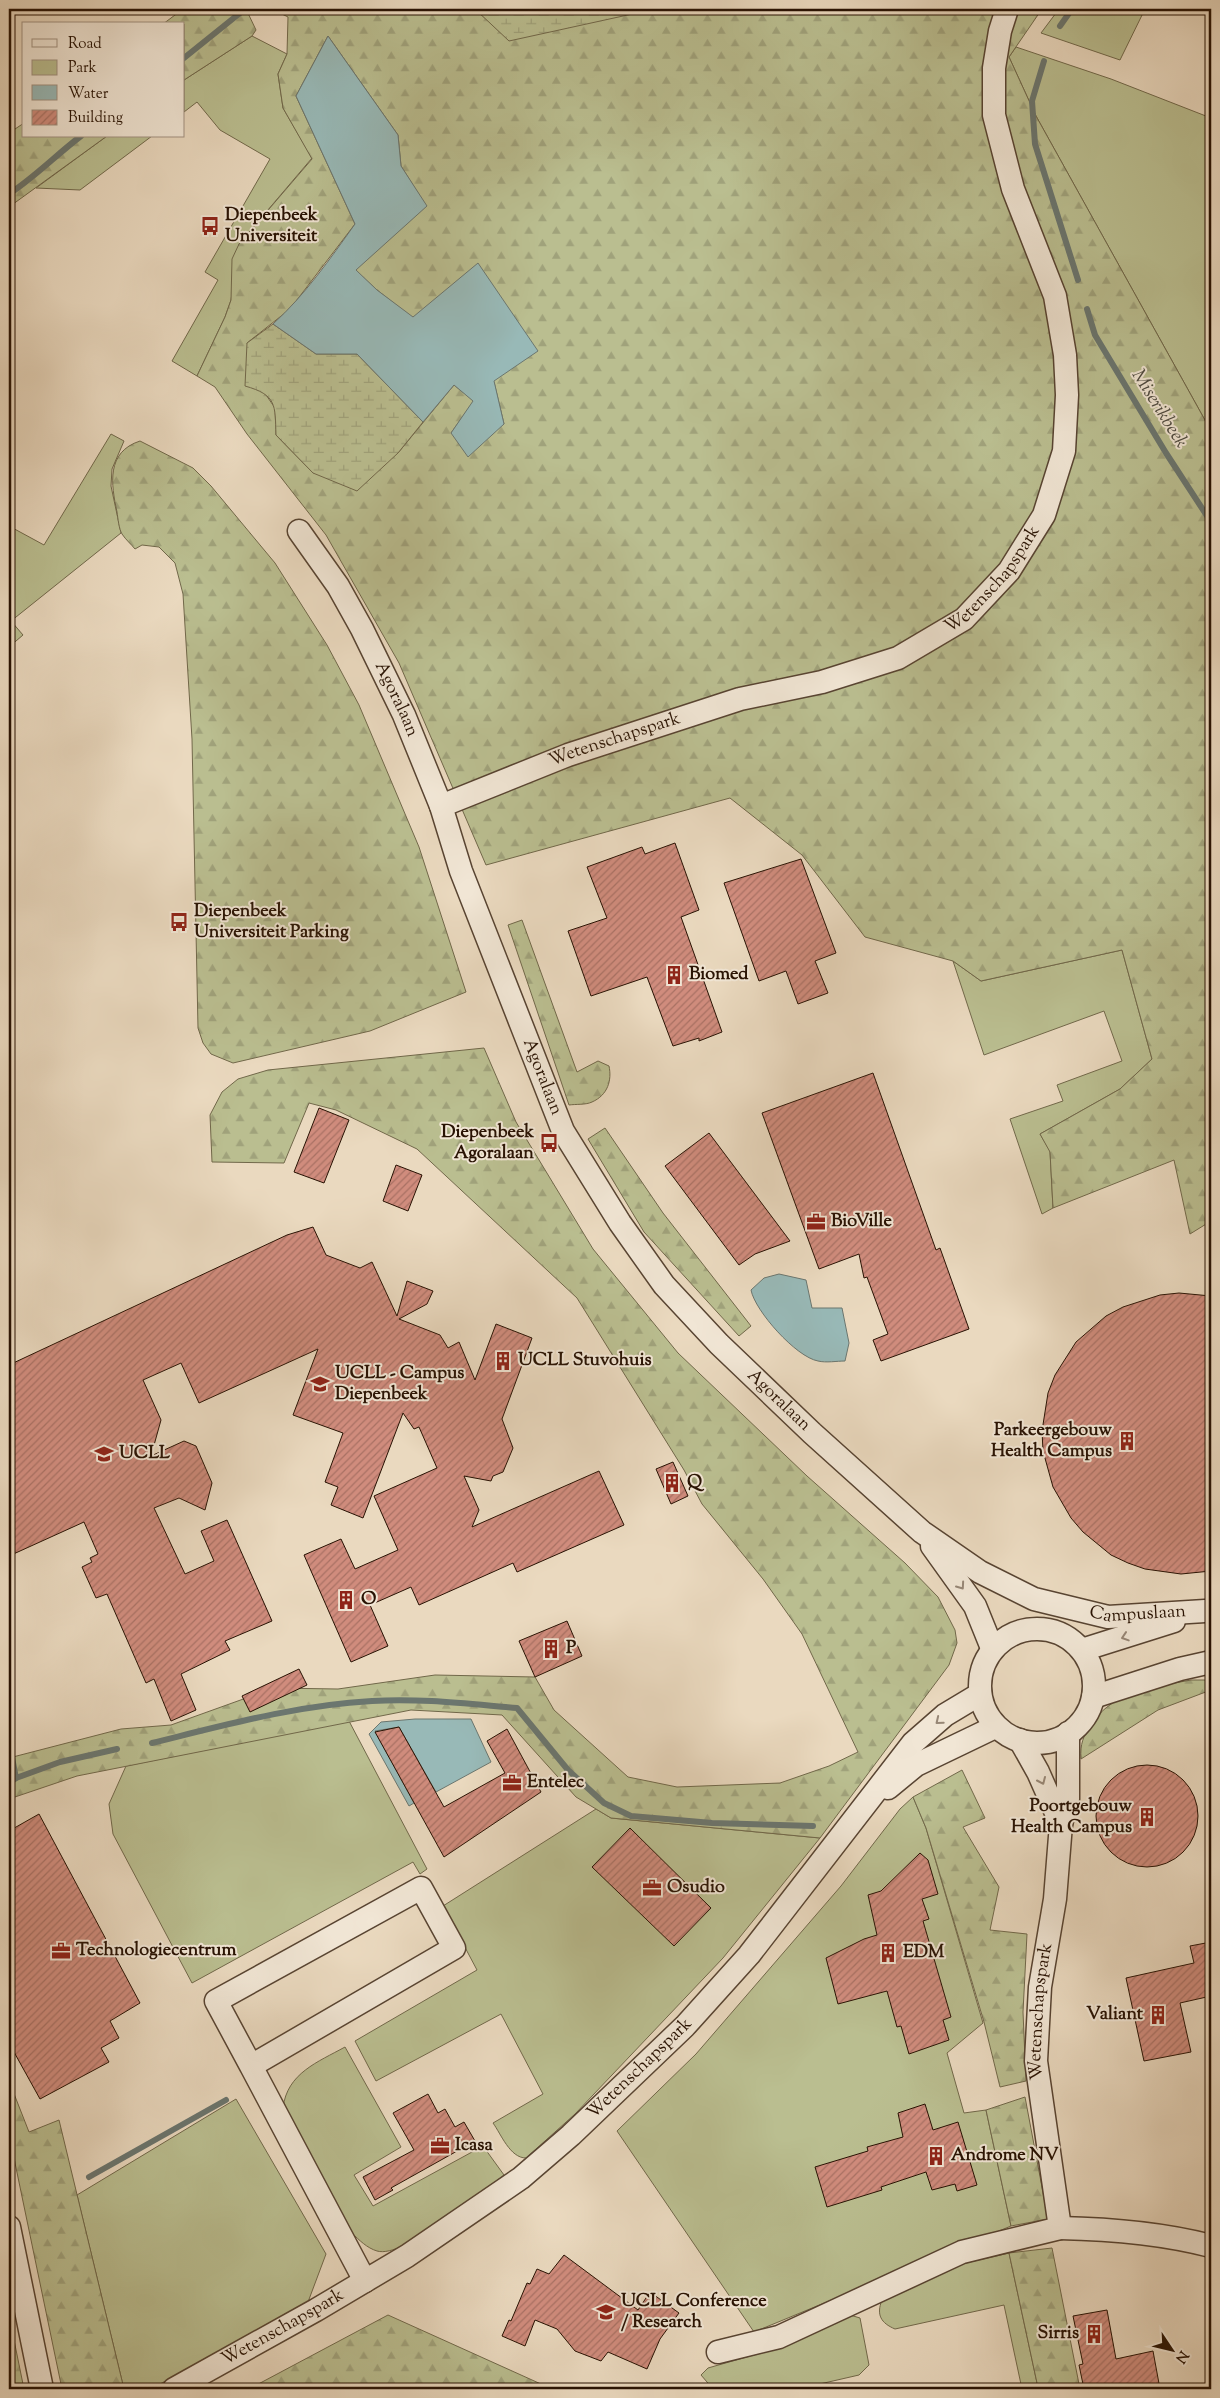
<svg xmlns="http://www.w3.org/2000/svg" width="1220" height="2398" font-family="'Sorts Mill Goudy',serif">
<defs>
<pattern id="forest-firs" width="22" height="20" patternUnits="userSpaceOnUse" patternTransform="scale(1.25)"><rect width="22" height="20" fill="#babe90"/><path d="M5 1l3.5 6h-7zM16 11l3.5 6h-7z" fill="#a0a27b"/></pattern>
<pattern id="wetland-marsh" width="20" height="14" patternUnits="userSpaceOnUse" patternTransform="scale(1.25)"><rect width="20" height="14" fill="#babe90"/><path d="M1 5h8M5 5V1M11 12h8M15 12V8" fill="none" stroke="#a0a27b"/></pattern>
<pattern id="building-hatch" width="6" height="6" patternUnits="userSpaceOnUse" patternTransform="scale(1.25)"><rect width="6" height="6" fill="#d08c7d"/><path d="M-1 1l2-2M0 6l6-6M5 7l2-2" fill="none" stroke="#a97164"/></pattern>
</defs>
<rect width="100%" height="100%" fill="#ead9bf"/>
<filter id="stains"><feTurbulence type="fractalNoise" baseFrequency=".004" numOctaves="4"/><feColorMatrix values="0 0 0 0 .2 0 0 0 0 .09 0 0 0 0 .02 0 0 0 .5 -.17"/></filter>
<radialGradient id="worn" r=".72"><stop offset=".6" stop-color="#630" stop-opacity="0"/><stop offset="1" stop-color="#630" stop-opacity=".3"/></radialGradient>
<g fill="#babe90" stroke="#71684a">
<path d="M1059 9H1145L1120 60 1041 33Z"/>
<path d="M252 36 287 54 278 74 283 108 312 158 239 244 231 300 225 317 197 376 172 361 218 280 205 272 270 159 220 130 197 102 184 112V80Z"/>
<path d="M1016 47 1111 79 1211 118V431L1036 116 1009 57Z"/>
<path d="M107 136H152L80 190 36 188Z"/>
<path d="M111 434 124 441 112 469 111 486 121 533 11 621 23 635 9 647V526L44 545Z"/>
<path d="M1122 950 1152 1059 1120 1089 1040 1134 1050 1151 1053 1208 1042 1214 1010 1119 1063 1101 1057 1085 1122 1061 1104 1011 984 1055 953 961 981 981Z"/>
<path d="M349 1721 427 1869 420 1874 413 1862 192 1983 113 1834 109 1804 126 1766Z"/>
<path d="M913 1797 926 1828 983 2023 947 2053 964 2113 986 2110 1011 2226 754 2332 617 2131 696 2054 841 1886 900 1809Z"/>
<path d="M596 1809 611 1818 820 1838 723 1958 575 2114 526 2158C510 2158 501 2134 493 2123L543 2094 501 2014 376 2081 355 2041 477 1970 443 1906Z"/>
<path d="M345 2047 401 2147 354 2175 373 2206 483 2146 504 2175C480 2193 404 2259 377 2251 367 2248 359 2240 352 2233L283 2108C287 2073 318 2062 345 2047Z"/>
<path d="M236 2099 326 2254 308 2302 151 2389H124L77 2195Z"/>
<path d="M1009 2253 1037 2383 1036 2389H1022L1004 2305 895 2329C881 2323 876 2315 882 2300L957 2265Z"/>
<path d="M850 2315 860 2318 869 2365 859 2375 798 2389H713L701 2375 708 2368 764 2352Z"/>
</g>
<g fill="url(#forest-firs)" stroke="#71684a" fill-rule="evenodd">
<path d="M183 9H246L256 30 252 36 184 80V24H163Z"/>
<path d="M269 9H475L509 40 572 9H1042L1009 57 1036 116 1211 431V1221L1190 1234 1174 1160 1053 1208 1050 1152 1040 1134 1120 1089 1152 1059 1122 950 981 981 953 961 865 937 802 855 730 798 486 865 399 663 326 535 247 434 215 387 197 376 225 317 231 300 232 259 239 244 312 159 283 108 278 74 287 54 288 17 276 11 271 12ZM328 36 398 135 401 166 426 206 355 270 377 290 494 382 504 424 451 433 474 401 454 385 398 453 313 473 276 435 275 408 264 392 247 343 290 309 355 224 296 96Z"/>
<path d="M24 123V136H107L9 207V133Z"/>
<path d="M140 441 193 468 211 486 275 563 327 645 359 705 419 847 466 992 370 1031 233 1063 211 1054 203 1043 198 1028 192 739 183 594 175 563 159 547 142 545 135 549C131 544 126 540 122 534 119 529 118 519 117 512 111 484 106 452 140 441Z"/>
<path d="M522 920 577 1072 598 1061 609 1066C612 1080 608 1095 592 1102 586 1105 576 1104 569 1105L508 925Z"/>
<path d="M484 1048 516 1122 593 1249 678 1353 807 1476 905 1563 938 1597 955 1630 957 1643 949 1665 820 1838 611 1818 576 1797 502 1715 411 1710 77 1776 9 1799V1758L121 1729 171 1725 274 1688 338 1689 435 1675 535 1677 554 1710 628 1777 677 1787 780 1783 829 1766 858 1752 802 1634 763 1579 702 1504 684 1470 577 1298 417 1149 336 1110 309 1103 284 1163 212 1162 210 1115 222 1092 238 1079 268 1070Z"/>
<path d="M605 1128 663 1213 751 1326 739 1336 644 1232 588 1139Z"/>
<path d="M1191 1680H1211V1690L1158 1710 1081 1759C1080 1744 1083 1736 1092 1723 1114 1691 1154 1687 1191 1680Z"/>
<path d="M962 1770 985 1818 963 1827 999 1887 990 1930 1027 1934 1023 2012 1026 2081 1000 2087 984 2022 926 1828 913 1797Z"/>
<path d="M9 2081 29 2132 59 2120 124 2389H62L9 2134Z"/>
<path d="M1025 2097 1048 2219 1011 2226 986 2110Z"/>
<path d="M1052 2248 1080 2389H1036L1037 2383 1009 2253Z"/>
<path d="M388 2315 552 2389H249Z"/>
<path d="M9 2340H14L24 2389H9Z"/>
</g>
<g fill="url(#wetland-marsh)" stroke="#71684a">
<path d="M475 9H655L509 41Z"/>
<path d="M273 324 316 354H357L423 422 398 453 357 491 313 473 276 435C275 405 277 395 245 386L247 343Z"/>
</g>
<g fill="#98b9b7" stroke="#6b766f">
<path d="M328 36 398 135 401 166 427 206 356 270 377 290 413 317 478 263 538 351 494 381 504 424 468 457 451 433 473 401 454 385 423 422 357 354H316L273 324C305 295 330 259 355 224L296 96Z"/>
<path d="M779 1274 806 1280 812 1308H842L849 1343 845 1361C837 1361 826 1363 818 1361 796 1357 755 1311 751 1290L764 1278Z"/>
<path d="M415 1719H471L491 1762 436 1792 399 1727 375 1731 414 1803 409 1806 369 1734 381 1722Z"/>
</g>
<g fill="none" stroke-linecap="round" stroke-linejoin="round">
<g stroke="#6b766f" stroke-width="6">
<path d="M1060 26 1072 9"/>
<path d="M184 58 240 13"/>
<path d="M1044 61 1032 101 1035 144 1078 280"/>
<path d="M9 194C35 177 56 155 81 136"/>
<path d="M1087 309 1095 335 1166 453 1211 522"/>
<path d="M9 1742 16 1778 9 1783"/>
<path d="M152 1743C225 1725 297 1705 372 1701 421 1698 469 1704 517 1708L568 1770 604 1803 631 1816 712 1823 813 1826"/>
<path d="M16 1778 60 1762 117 1749"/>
<path d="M89 2177 226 2100"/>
</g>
</g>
<g fill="url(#building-hatch)" stroke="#281203">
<path d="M675 843 699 910 681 917 722 1032 699 1041V1038L673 1046 647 977 591 996 568 931 607 918 587 867 642 847 645 854Z"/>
<path d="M801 859 836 953 815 961 828 993 798 1004 786 971 759 981 724 883Z"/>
<path d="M873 1073 936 1250 940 1248 969 1329 881 1361 873 1340 888 1334 867 1277 864 1278 859 1254 819 1269 762 1113Z"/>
<path d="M319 1108 349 1120 324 1183 294 1172Z"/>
<path d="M709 1133 790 1241 755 1254 739 1265 665 1166Z"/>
<path d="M396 1165 422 1175 408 1211 383 1201Z"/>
<path d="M313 1227 326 1255 360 1268 372 1262 397 1316 407 1281 433 1291 427 1304 399 1319 440 1335 448 1348 459 1342 475 1380 496 1324 532 1338 502 1419 513 1448 503 1472 493 1476 491 1481 464 1476 479 1510 472 1527 599 1471 624 1525 517 1572 513 1563 419 1605 411 1587 370 1605 388 1646 351 1662 304 1555 341 1539 355 1569 398 1550 374 1496 437 1468 419 1427 414 1429 403 1413 363 1518 331 1505 338 1487 325 1482 343 1433 293 1415 318 1349 199 1403 181 1363 143 1380 161 1420 151 1456 184 1441 196 1446 212 1483 205 1510 179 1498 154 1508 185 1574 214 1561 201 1531 227 1520 272 1621 225 1641 230 1650 181 1674 196 1710 171 1721 154 1679 146 1683 107 1594 96 1598 82 1567 92 1562 90 1558 98 1554 84 1522 9 1556V1365L287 1235Z"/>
<path d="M1179 1293 1211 1296V1571L1181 1574 1145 1569 1128 1563 1111 1555 1083 1532 1071 1518 1053 1487 1043 1451 1042 1431 1048 1393 1055 1375 1076 1342 1106 1316 1123 1307 1160 1295Z"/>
<path d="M673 1462 688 1496 671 1504 656 1469Z"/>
<path d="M567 1621 582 1656 535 1677 519 1641Z"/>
<path d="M299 1669 307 1685 250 1712 242 1696Z"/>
<path d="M399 1727 444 1807 505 1773 487 1741 507 1729 541 1792 444 1857 375 1732Z"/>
<circle cx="1147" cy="1816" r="51"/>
<path d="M39 1814 140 2003 110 2021 119 2038 101 2048 109 2062 40 2099 9 2043V1831Z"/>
<path d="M630 1828 711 1908 674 1946 592 1867Z"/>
<path d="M920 1853 928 1860 938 1894 922 1899 929 1919 923 1921 951 2017 943 2020 949 2040 909 2054 901 2026 897 2027 887 1991 838 2004 826 1958 864 1939 877 1935 868 1895 881 1891Z"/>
<path d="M1211 1942V1996L1180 2003 1191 2052 1144 2061 1126 1978 1194 1963 1190 1946Z"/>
<path d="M428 2094 438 2113 445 2109 455 2127 464 2122 475 2141 391 2188 393 2190 375 2200 363 2177 414 2150 393 2113Z"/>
<path d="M925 2104 933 2130 958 2122 977 2185 957 2191 955 2184 932 2190 926 2172 881 2187 882 2190 827 2207 815 2167 868 2151 867 2147 903 2137 898 2113Z"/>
<path d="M564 2255 638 2310 650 2292 679 2313 660 2339 647 2369 608 2352 601 2361 575 2351 557 2329 535 2320 525 2346 502 2336 509 2320 511 2321 527 2283 530 2284 537 2269 549 2274Z"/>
<path d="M1107 2310 1116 2359 1153 2351 1160 2389H1084L1079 2365 1083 2364 1073 2316Z"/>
</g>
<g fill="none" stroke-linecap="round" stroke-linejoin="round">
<g stroke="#584432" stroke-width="25">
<g id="minor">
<path id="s1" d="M299 531 338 586 362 629 404 715 441 806 461 871 563 1131 620 1223 664 1285 719 1344 812 1433 922 1532 980 1572 1034 1599 1108 1617 1205 1611"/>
<path id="s2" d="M441 806 568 755 740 699 822 682 898 658 964 619 1009 571 1044 515 1064 451 1067 395 1065 355 1055 296 1013 189 994 115V68L1000 31 1007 9"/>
<path d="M932 1546 975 1606 992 1648"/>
<circle cx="1037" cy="1686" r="57"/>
<path d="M1082 1650 1174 1621"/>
<path d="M1093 1697 1180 1669 1211 1662"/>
<path d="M1020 1740 1038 1772 1061 1824"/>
<path d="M888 1788 916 1765 995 1727"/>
<path d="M251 2066 216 2001 421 1888 454 1948 251 2066 365 2281"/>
<path d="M9 2227 42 2389"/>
<path d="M1060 2228C1112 2229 1161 2233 1211 2246"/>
<path id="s3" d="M718 2352 779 2337 962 2252 1060 2228 1036 2061 1040 1987 1055 1899 1061 1824 1068 1799V1733"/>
<path id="s4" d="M174 2389 316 2310 407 2256 521 2178 571 2135 685 2026 749 1955 913 1743 945 1715 980 1694"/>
</g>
</g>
<use href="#minor" stroke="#f1e6d5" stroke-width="22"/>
</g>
<defs><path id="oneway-chevron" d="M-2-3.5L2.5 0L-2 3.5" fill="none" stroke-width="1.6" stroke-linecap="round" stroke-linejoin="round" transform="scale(1.25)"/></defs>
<g stroke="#978776">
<use href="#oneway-chevron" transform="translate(961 1586) rotate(55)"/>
<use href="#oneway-chevron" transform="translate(1125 1637) rotate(162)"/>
<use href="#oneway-chevron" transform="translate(939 1721) rotate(141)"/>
<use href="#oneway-chevron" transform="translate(1042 1781) rotate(66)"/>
</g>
<defs>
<g id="bus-bare" transform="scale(1.5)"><path d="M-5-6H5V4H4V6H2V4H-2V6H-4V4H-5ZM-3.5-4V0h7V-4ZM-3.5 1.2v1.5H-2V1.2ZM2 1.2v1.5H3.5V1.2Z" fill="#8f2418" stroke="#f1e6d5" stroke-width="2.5" paint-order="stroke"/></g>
<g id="building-bare" transform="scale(1.5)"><path d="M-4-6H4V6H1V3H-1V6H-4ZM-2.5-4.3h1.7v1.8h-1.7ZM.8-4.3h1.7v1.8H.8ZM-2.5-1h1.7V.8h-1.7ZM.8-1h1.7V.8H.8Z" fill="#8f2418" stroke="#f1e6d5" stroke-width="2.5" paint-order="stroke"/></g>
<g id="office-bare" transform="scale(1.5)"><path d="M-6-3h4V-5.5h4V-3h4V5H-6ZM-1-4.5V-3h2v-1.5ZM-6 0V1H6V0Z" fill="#8f2418" stroke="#f1e6d5" stroke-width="2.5" paint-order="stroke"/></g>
<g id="university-bare" transform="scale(1.5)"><path d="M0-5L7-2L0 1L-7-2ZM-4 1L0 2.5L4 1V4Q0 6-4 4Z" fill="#8f2418" stroke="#f1e6d5" stroke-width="2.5" paint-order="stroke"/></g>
</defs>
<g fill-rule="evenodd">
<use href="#bus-bare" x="210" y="226"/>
<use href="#bus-bare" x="179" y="922"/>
<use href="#building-bare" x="674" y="975"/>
<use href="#bus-bare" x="549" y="1143"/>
<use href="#office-bare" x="816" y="1222"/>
<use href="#building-bare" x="503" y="1361"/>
<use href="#university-bare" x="320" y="1384"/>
<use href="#building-bare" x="1127" y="1441"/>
<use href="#university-bare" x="104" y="1454"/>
<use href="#building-bare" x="672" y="1483"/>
<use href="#building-bare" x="346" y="1600"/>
<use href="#building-bare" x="551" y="1649"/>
<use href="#office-bare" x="512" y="1783"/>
<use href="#building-bare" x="1147" y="1817"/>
<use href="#office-bare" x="652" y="1888"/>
<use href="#office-bare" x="61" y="1951"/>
<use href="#building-bare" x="888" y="1953"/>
<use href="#building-bare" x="1158" y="2015"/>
<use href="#office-bare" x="440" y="2146"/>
<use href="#building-bare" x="936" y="2156"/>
<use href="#university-bare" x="606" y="2312"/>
<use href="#building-bare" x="1094" y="2334"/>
</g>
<g text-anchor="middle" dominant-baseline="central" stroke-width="4" stroke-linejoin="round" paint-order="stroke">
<g font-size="18" font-weight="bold" fill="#281203" stroke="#f1e6d5" text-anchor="start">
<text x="225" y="216">Diepenbeek<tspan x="225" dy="21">Universiteit</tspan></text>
<text x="194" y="912">Diepenbeek<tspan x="194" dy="21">Universiteit Parking</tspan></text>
<text x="689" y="975">Biomed</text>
<text x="534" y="1133" text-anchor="end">Diepenbeek<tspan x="534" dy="21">Agoralaan</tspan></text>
<text x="831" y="1222">BioVille</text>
<text x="518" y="1361">UCLL Stuvohuis</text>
<text x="335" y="1374">UCLL - Campus<tspan x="335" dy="21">Diepenbeek</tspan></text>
<text x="1112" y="1431" text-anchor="end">Parkeergebouw<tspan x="1112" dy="21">Health Campus</tspan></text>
<text x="119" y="1454">UCLL</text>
<text x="687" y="1483">Q</text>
<text x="361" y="1600">O</text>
<text x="566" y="1649">P</text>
<text x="527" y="1783">Entelec</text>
<text x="1132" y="1807" text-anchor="end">Poortgebouw<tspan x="1132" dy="21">Health Campus</tspan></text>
<text x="667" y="1888">Osudio</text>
<text x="76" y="1951">Technologiecentrum</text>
<text x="903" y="1953">EDM</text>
<text x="1143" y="2015" text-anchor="end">Valiant</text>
<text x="455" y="2146">Icasa</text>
<text x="951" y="2156">Androme NV</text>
<text x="621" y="2302">UCLL Conference<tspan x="621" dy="21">/ Research</tspan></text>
<text x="1079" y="2334" text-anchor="end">Sirris</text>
</g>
<g font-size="18" fill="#281203" stroke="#f1e6d5">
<text stroke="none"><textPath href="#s2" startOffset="606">Wetenschapspark</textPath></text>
<text stroke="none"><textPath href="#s1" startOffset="195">Agoralaan</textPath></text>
<text stroke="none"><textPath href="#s2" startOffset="186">Wetenschapspark</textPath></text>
<text stroke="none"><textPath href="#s1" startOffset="600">Agoralaan</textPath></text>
<text stroke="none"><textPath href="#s1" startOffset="1005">Agoralaan</textPath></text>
<text stroke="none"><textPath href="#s1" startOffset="1436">Campuslaan</textPath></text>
<text stroke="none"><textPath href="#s3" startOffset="584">Wetenschapspark</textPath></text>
<text stroke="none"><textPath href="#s4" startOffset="568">Wetenschapspark</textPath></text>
<text stroke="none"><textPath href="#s4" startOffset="125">Wetenschapspark</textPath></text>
</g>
<g font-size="19" font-style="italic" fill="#4f4c42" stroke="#f1e6d5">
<text transform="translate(1159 409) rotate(58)">Miserikbeek</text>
</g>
</g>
<rect width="1220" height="2398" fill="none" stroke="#ead9bf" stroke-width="30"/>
<rect x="10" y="10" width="1200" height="2378" fill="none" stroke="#281203" stroke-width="2.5"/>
<rect x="15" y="15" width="1190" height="2368" fill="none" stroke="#281203"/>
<rect x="22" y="22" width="162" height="115" fill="#f1e6d5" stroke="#a19181"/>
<rect x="32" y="39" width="25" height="8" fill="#f1e6d5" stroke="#a19181"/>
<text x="68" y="48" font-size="15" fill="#281203">Road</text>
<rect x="32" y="60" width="25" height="15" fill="#babe90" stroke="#a19181"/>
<text x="68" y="72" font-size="15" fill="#281203">Park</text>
<rect x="32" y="85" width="25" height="15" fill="#98b9b7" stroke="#a19181"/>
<text x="68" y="98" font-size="15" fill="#281203">Water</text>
<rect x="32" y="110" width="25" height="15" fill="url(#building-hatch)" stroke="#a19181"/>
<text x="68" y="122" font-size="15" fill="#281203">Building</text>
<g transform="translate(1172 2350) rotate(125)" stroke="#f1e6d5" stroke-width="4" paint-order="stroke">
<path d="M0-4L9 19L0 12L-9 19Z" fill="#281203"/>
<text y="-8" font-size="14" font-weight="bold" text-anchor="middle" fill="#281203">N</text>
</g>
<rect width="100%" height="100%" filter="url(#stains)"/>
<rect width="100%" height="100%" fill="url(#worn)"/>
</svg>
